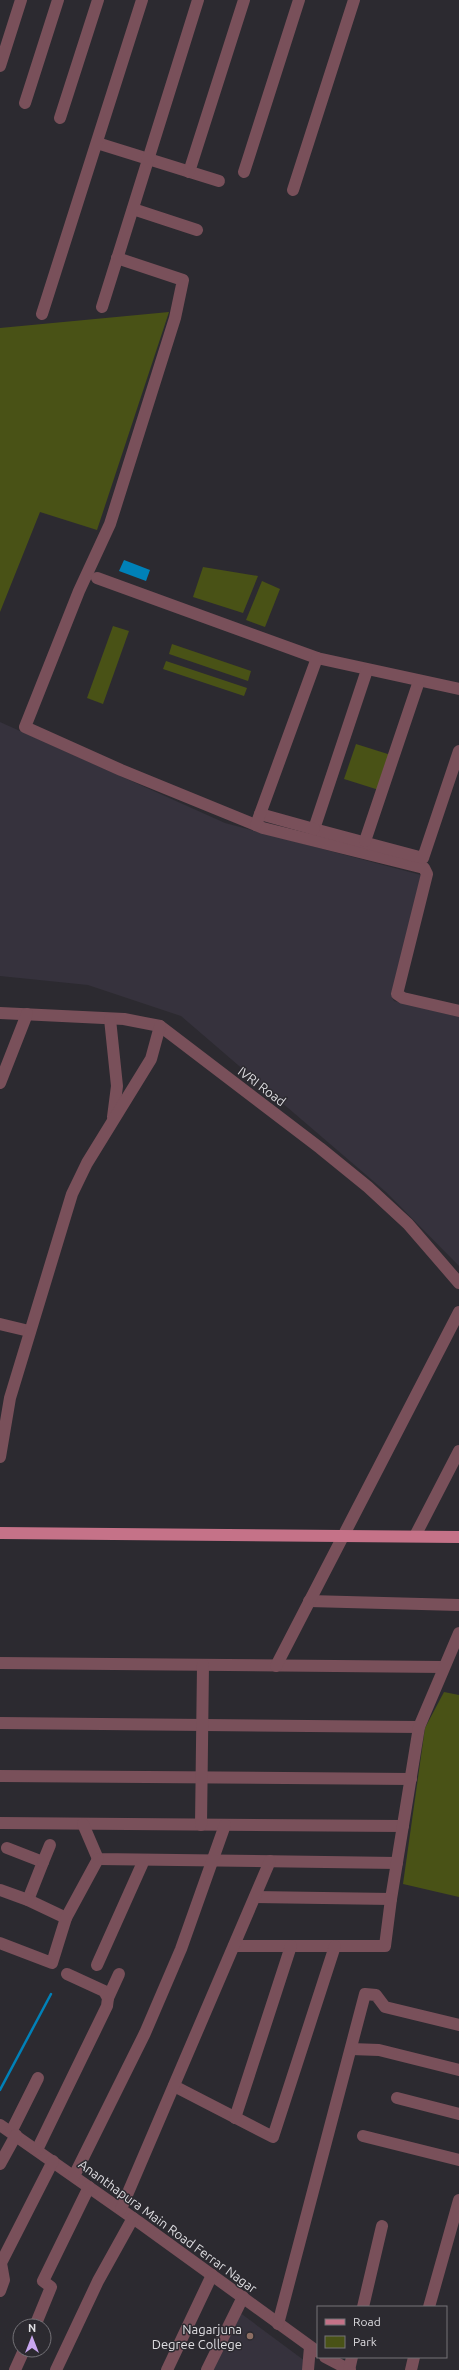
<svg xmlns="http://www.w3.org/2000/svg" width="459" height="2370" font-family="Ubuntu,sans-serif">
<rect width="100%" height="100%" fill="#2c2a30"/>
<g fill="#36323d">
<path d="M0 722 225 823 421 875 391 995 394 1001 459 1017V1266L386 1192 181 1016 88 985 0 976Z"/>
<path d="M239 2312 305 2361 303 2370H212Z"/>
</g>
<g fill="#495216">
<path d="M169 312 97 530 40 512 0 612V328Z"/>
<path d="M203 567 258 576 243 613 193 597Z"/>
<path d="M262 581 280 589 265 627 246 620Z"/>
<path d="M113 626 129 631 103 704 87 698Z"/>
<path d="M172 644 251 671 248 681 169 654Z"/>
<path d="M166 661 247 688 244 696 163 669Z"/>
<path d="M356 744 391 755 379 790 344 779Z"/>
<path d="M444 1692 459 1695V1897L403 1884 425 1728Z"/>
</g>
<path fill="#0081b8" d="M124 560 150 570 146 581 119 571Z"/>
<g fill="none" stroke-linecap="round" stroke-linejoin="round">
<path stroke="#0081b8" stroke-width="2.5" d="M0 2090 51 1994"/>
<g stroke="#79505a" stroke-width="12">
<path d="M0 66 21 0"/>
<path d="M25 103 58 0"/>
<path d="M60 118 98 0"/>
<path d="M97 143 219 181"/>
<path d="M189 172 244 0"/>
<path d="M244 172 299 0"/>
<path d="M293 190 354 0"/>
<path d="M133 209 197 230"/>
<path d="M117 258 183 280 175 318 110 524 79 591 25 727 121 770 263 828 424 868 427 874 397 994 403 998 459 1011"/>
<path d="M102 307 198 0"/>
<path d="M42 314 142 0"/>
<path d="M97 578 317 658 459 689"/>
<path d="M367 670 314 829 423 858 459 751"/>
<path d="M260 814 314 829"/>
<path d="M256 825 317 658"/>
<path d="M365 841 419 681"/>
<path d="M0 1013 124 1019 160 1026 320 1148 368 1187 408 1224 459 1283"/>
<path d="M110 1019 117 1086 113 1117"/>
<path d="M0 1083 27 1014"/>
<path d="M0 1324 29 1331"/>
<path d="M0 1457 10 1398 72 1194 87 1163 151 1059 160 1026"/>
<path d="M415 1536 459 1451"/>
<path d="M309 1601 459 1605"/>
<path d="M0 1663 444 1667"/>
<path d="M276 1666 459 1312"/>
<path d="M0 1723 419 1727"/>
<path d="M0 1776 411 1779"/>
<path d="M0 1823 403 1826"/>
<path d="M83 1824 98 1859 397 1863"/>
<path d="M201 1825 203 1665"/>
<path d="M7 1848 43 1862 28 1900"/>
<path d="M43 1862 50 1845"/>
<path d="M0 1890 28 1900 66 1918"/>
<path d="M255 1897 391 1899 419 1727 459 1633"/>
<path d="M0 1943 52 1963 66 1918 98 1859"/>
<path d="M234 1946H385L391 1899"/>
<path d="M97 1965 144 1860"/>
<path d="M108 1998 119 1974"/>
<path d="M351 2049 379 2050 459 2070"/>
<path d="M174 2086 273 2137 335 1946"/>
<path d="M397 2098 459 2114"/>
<path d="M235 2118 291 1946"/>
<path d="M0 2125 140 2223 318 2352"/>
<path d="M11 2132 38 2078"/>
<path d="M363 2136 459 2160"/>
<path d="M37 2150 107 2006 108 1998 104 1991 67 1974"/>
<path d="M0 2164 16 2135"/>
<path d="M74 2176 145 2033 181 1949 225 1825"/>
<path d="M121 2209 270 1861"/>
<path d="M0 2291 4 2280 1 2263 53 2161"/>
<path d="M363 2307 382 2226"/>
<path d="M429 2307 459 2200"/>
<path d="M278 2324 365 1994 376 1995 385 2007 459 2025"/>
<path d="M35 2326 51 2287 43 2281 89 2187"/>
<path d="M325 2357 350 2370"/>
<path d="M15 2370 24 2350"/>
<path d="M56 2370 98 2281 133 2218"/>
<path d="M167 2370 212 2275"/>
<path d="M207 2370 243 2297"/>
<path d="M308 2370 310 2347"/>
<path d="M349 2370 352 2357"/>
<path d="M411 2370 414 2357"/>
</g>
<path stroke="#c57288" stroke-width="12" d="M0 1533 459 1537"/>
</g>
<circle fill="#8d6e63" stroke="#2c2a30" stroke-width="1.5" cx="250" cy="2336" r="4"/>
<g text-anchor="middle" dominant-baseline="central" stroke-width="3" stroke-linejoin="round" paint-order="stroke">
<g font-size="13" fill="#dfdee2" stroke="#2c2a30">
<text transform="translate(262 1086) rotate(37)">IVRI Road</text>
<text transform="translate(168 2226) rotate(36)">Ananthapura Main Road Ferrar Nagar</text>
</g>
<g font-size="13" fill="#dfdee2" stroke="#2c2a30" text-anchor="end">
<text x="242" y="2329">Nagarjuna<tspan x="242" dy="15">Degree College</tspan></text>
</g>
</g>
<rect x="317" y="2306" width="130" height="52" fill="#2c2a30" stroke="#747277"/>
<rect x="325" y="2319" width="20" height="6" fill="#c57288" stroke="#747277"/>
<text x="353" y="2326" font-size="12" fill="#dfdee2">Road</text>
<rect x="325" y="2336" width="20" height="12" fill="#495216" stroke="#747277"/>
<text x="353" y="2346" font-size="12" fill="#dfdee2">Park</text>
<g transform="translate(32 2338)"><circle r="19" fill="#2c2a30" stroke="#747277"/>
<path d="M0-3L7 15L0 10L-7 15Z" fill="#c8a6ef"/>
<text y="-6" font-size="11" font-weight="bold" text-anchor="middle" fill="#dfdee2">N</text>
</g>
</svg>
